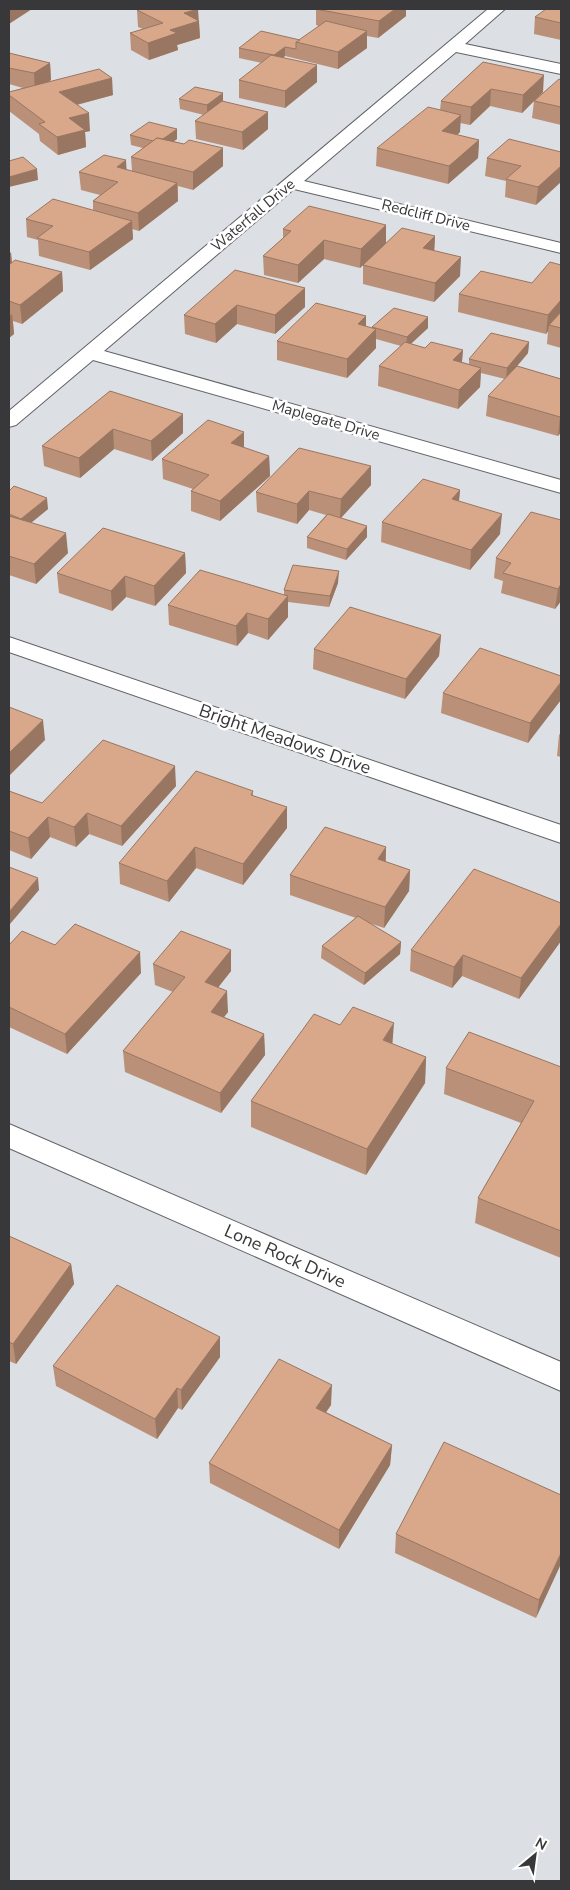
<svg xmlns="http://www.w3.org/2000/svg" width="570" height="1890" font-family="'Nunito Sans',sans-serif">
<rect width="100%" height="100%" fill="#dcdfe3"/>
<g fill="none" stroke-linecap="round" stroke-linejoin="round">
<g stroke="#616367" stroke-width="2">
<g id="minor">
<path d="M488 9H505L465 44 561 64V74L456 52 304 181 561 243V253L294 189 104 351 561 480V493L93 360 16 425 9 427V411Z"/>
<path d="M9 637 561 825V843L9 652Z"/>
<path d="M9 1124 561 1362V1391L9 1148Z"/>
</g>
</g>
<use href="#minor" fill="#fff" fill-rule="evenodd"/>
</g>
<g fill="#bb9078">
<path d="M316 9 406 16 378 38 367 36V48L338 69 285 56 283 58 317 82 285 108 239 98V80L262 63 239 58V48L300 40 319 26 316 25Z"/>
<path d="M561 9V40L534 34 535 17Z"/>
<path d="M137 10 198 20 199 21 200 38 177 45 178 50 149 60 131 50 130 33 143 29 138 27Z"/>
<path d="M9 53 50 63 51 80 49 81 113 95 77 105 90 131 85 132 86 147 58 155 40 141 39 134 9 111V92L23 88 9 84Z"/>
<path d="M483 62 543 92 537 98 561 80V125L532 118 534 101 522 113 490 106 470 125 460 123V132L457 135 479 140 478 158 448 184 376 166 377 148 440 110 441 101Z"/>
<path d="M179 99 223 102 268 112V129L243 150 196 139 195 121 204 115 180 109Z"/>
<path d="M130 135 177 139 173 141 184 144 223 148V166L193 190 178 186V201L139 231 132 229 133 239 90 270 39 256 38 240 27 237 26 219 93 210V201L100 195 81 190 79 172 127 170 132 171 131 157 143 148 131 145Z"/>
<path d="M561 152 536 205 505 197 506 181 485 176 487 158Z"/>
<path d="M386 225V243L360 268 324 259 298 283 264 275 263 256 283 238V229Z"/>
<path d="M435 236 434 251 460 276 434 302 363 284V265Z"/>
<path d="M9 251 12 262 62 272 63 291 22 324 13 321 14 334 9 338Z"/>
<path d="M561 265V348L547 344 548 331 546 334 458 312 459 294 532 283Z"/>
<path d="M305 288V307L275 334 237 324 216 343 185 334 184 315Z"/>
<path d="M428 317V328L411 344 425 348 463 350 462 362 469 364V359L529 342 528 353 517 366 561 379V432L558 436 486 416 488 396 505 379 481 373 480 387 458 409 378 386 379 366 401 346 376 339V348L347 378 277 360V341L372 328V327Z"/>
<path d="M110 391 183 414V433L152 461 114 449 80 478 44 466 42 446Z"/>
<path d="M244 448 269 456 270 476 220 521 191 511V491L193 489 163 479 162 459Z"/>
<path d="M371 485 341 518 367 537 346 560 307 548V537L326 515 309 510 297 524 257 512 256 492Z"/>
<path d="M460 490 459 501 500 534 470 570 381 542 382 522Z"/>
<path d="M9 491 48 509 31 523 68 553 36 584 9 575Z"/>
<path d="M561 520V601L555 609 501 593 503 581 494 578 496 558Z"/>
<path d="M185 553 186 573 155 606 126 597 112 611 59 593 57 573Z"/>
<path d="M338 583 329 607 288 602V617L268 640 248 633 237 646 169 625 168 605 284 595V590Z"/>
<path d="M441 635 439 656 405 699 313 669 314 649Z"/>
<path d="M561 676 528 743 441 713 443 693Z"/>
<path d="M561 732V757L557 756 559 735Z"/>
<path d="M176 786 122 846 89 834 76 847 50 837 31 859 9 850V791L42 803Z"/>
<path d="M253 791V796L287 807V828L243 885 196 868 169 902 120 884 119 863Z"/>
<path d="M386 847V862L410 870 409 891 384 928 369 923 401 942 400 954 364 985 321 958 322 946 356 918 290 895V875Z"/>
<path d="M561 903V941L519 999 462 976 452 988 410 971 411 950Z"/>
<path d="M9 945H55L141 973 67 1054 9 1027Z"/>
<path d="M231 950V971L218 987 228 1012 224 1017 264 1034 265 1055 221 1113 125 1072 123 1051 173 992 155 985 153 964Z"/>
<path d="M340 1025 426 1057 425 1083 366 1175 251 1127V1101Z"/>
<path d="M561 1067V1258L475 1223 478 1198 521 1123 444 1094 446 1068Z"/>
<path d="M9 1236 71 1264 74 1284 16 1364 9 1361Z"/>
<path d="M220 1337V1357L182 1410 178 1408 157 1439 56 1386 53 1366Z"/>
<path d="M331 1405 326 1412 392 1445 390 1465 339 1549 210 1483 209 1463Z"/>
<path d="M561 1495 536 1618 395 1553 396 1534Z"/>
</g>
<g fill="#987661">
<path d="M9 9H32L9 24Z"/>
<path d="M198 9 200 38 177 45 178 50 149 60 148 43 170 30 184 13Z"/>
<path d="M395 9H406V16L378 38 379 21Z"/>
<path d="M367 31V48L338 69V52Z"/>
<path d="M285 47V56L274 65V55Z"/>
<path d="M50 63 51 80 35 91 34 73Z"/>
<path d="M317 65V82L285 108V91Z"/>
<path d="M544 75 543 92 522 113 523 95Z"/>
<path d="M112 78 113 95 60 109 59 92Z"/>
<path d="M491 89 490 106 470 125 471 107Z"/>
<path d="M223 93V103L207 115V105Z"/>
<path d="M268 112V129L243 150 242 132Z"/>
<path d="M89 113 90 131 85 132 86 147 58 155 57 137 69 118Z"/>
<path d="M461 115 460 132 441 149 442 131Z"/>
<path d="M177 129V139L159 152 158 142Z"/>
<path d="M479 140 478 158 448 184 449 166Z"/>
<path d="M223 148V166L193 190V172Z"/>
<path d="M126 160 127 178 117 167Z"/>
<path d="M561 166V182L536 205 538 187Z"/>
<path d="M37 169 38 180 9 187V177Z"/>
<path d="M177 183 178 201 139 231 138 213Z"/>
<path d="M132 221 133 239 90 270 89 252Z"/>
<path d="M386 225V243L360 268 361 249Z"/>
<path d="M435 236 434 255 423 248Z"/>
<path d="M324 240V259L298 283V265Z"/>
<path d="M11 252 12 262 9 266V255Z"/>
<path d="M461 257 460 276 434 302 435 283Z"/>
<path d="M62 272 63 291 22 324 20 305Z"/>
<path d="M305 288V307L275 334V315Z"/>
<path d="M561 300V317L549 325 548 331 546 334 548 315Z"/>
<path d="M237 305V324L216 343 215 324Z"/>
<path d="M12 314 14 334 9 338V317Z"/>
<path d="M366 316V335L358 324Z"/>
<path d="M428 317V328L406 348 407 337Z"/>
<path d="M376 329V348L347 378V359Z"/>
<path d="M529 342 528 353 506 379 507 368Z"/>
<path d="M463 350 461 370 453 360Z"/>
<path d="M481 368 480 387 458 409 459 390Z"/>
<path d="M183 414V433L152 461 151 441Z"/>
<path d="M561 415V432L558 436 560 417Z"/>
<path d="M113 429 114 449 80 478 79 458Z"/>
<path d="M244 432V452L231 443Z"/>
<path d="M269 456 270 476 220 521V501Z"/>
<path d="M371 466V485L340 519 341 499Z"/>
<path d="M460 490 458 510 452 499Z"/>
<path d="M309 491V510L297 524V504Z"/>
<path d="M47 498 48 509 22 530 21 519Z"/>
<path d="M502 514 500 534 470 570 471 550Z"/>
<path d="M367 526V537L346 560 347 549Z"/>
<path d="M66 533 68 553 36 584 34 564Z"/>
<path d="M185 553 186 573 155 606 154 586Z"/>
<path d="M339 571 338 583 329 607 330 596Z"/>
<path d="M125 576 126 597 112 611 111 591Z"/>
<path d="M561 584V601L555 609 558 589Z"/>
<path d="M288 596V617L268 640V619Z"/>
<path d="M247 613 248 633 237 646 236 626Z"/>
<path d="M441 635 439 656 405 699 406 679Z"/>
<path d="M561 682V700L528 743 530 723Z"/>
<path d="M43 720 45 740 9 776V753Z"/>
<path d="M175 766 176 786 122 846 121 826Z"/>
<path d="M287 807V828L243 885V864Z"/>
<path d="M87 813 89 834 76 847 74 827Z"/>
<path d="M48 817 50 837 31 859 28 838Z"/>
<path d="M195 847 196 868 169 902 167 881Z"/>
<path d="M386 847 385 868 378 859Z"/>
<path d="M410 870 409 891 384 928 385 907Z"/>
<path d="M38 878 39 890 10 924 9 912Z"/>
<path d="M561 924V941L519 999 521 978Z"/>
<path d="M401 942 400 954 364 985 365 973Z"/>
<path d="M231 950V971L206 1003 205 982Z"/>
<path d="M140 952 141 973 67 1054 65 1034Z"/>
<path d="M463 955 462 976 452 988 454 967Z"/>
<path d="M227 991 228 1012 211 1033V1012Z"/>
<path d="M394 1023 392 1049 383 1040Z"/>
<path d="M264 1034 265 1055 221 1113 220 1093Z"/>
<path d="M426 1057 425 1083 366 1175 367 1149Z"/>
<path d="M71 1264 74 1284 16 1364 13 1344Z"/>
<path d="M220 1337V1357L182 1410 181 1390Z"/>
<path d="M332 1385 331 1405 316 1427V1408Z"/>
<path d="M177 1388 178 1408 157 1439 155 1419Z"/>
<path d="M392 1445 390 1465 339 1549V1530Z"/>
<path d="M561 1553V1564L536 1618 539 1600Z"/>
</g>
<g fill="#d9a88b" stroke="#987661">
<path d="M140 9H198L184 13 199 21 170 30 177 33 148 43 130 33 163 23 137 10Z"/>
<path d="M316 9H395L379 21Z"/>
<path d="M546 9H561V23L535 17Z"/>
<path d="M326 21 367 31 338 52 296 42Z"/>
<path d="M261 31 300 40 296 42V49L285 47 274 55 239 48Z"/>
<path d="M9 53 50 63 34 73 9 68Z"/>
<path d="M271 55 317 65 285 91 239 80Z"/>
<path d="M483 62 544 75 523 95 491 89 471 107 441 101Z"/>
<path d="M99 69 112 78 59 92 89 113 69 118 85 130 57 137 39 124 45 122 9 95V92Z"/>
<path d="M559 79 561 80V107L534 101Z"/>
<path d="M195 87 223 93 207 105 179 99Z"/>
<path d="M222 101 268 112 242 132 195 121Z"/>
<path d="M428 107 461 115 442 131 479 140 449 166 377 148Z"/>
<path d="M149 122 177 129 163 139 157 138 153 141 130 135Z"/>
<path d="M157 138 184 144 189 140 223 148 193 172 131 157Z"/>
<path d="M509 139 561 152V166L538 187 506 179 521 166 487 158Z"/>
<path d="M104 155 126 160 117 167 177 183 138 213 93 201 118 182 79 172Z"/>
<path d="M23 157 37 169 9 177V161Z"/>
<path d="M53 199 132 221 89 252 37 238 53 226 26 219Z"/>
<path d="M309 206 386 225 361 249 324 240 298 265 263 256 291 231 283 229Z"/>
<path d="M402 228 435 236 423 248 461 257 435 283 363 265Z"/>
<path d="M15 260 62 272 20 305 9 301V265Z"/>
<path d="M550 262 561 265V300L548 315 459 294 481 271 532 283Z"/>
<path d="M235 270 305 288 275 315 237 305 215 324 184 315Z"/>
<path d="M316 303 366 316 358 324 376 329 347 359 277 341Z"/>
<path d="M394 308 428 317 407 337 372 327Z"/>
<path d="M561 312V328L549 325Z"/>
<path d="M491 333 529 342 507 368 469 359Z"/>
<path d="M405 342 425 348 431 342 463 350 453 360 481 368 459 390 379 366Z"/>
<path d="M517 366 561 379V415L560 417 488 396Z"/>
<path d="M110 391 183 414 151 441 113 429 79 458 42 446Z"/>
<path d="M208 420 244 432 231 443 269 456 220 501 191 491 209 475 162 459Z"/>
<path d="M299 448 371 466 341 499 309 491 297 504 256 492Z"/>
<path d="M423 479 460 490 452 499 502 514 471 550 382 522Z"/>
<path d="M14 486 47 498 21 519 9 514V491Z"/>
<path d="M531 512 561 520V584L558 589 503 573 511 563 496 558Z"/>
<path d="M328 514 367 526 347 549 307 537Z"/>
<path d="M9 516 66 533 34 564 9 556Z"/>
<path d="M103 528 185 553 154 586 125 576 111 591 57 573Z"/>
<path d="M293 565 339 571 330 596 284 590Z"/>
<path d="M200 570 288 596 268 619 247 613 236 626 168 605Z"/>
<path d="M350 607 441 635 406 679 314 649Z"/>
<path d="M480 648 561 676V682L530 723 443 693Z"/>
<path d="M9 707 43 720 9 753Z"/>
<path d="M103 740 175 766 121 826 87 813 74 827 48 817 28 838 9 831V791L42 803Z"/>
<path d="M196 771 253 791 251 795 287 807 243 864 195 847 167 881 119 863Z"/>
<path d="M325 827 386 847 378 859 410 870 385 907 290 875Z"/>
<path d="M9 867 38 878 9 912Z"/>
<path d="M474 869 561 903V924L521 978 463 955 454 967 411 950Z"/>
<path d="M358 916 401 942 365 973 322 946Z"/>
<path d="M75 924 140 952 65 1034 9 1007V945L22 931 55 945Z"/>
<path d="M181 931 231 950 205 982 227 991 211 1012 264 1034 220 1093 123 1051 185 977 153 964Z"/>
<path d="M353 1007 394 1023 383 1040 426 1057 367 1149 251 1101 314 1014 340 1025Z"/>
<path d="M469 1032 561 1067V1231L478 1198 534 1101 446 1068Z"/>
<path d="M9 1236 71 1264 13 1344 9 1342Z"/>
<path d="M117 1285 220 1337 181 1390 177 1388 155 1419 53 1366Z"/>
<path d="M279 1359 332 1385 316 1408 392 1445 339 1530 209 1463Z"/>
<path d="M444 1442 561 1495V1553L539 1600 396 1534Z"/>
</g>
<g text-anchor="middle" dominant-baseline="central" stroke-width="5" stroke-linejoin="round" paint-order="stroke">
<g font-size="15" fill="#38383a" stroke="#fff">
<text transform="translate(253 215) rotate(-40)">Waterfall Drive</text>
<text transform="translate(426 215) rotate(14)">Redcliff Drive</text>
<text transform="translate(326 420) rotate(16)">Maplegate Drive</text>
</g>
<g font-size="18" fill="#38383a" stroke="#fff">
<text transform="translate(285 739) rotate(19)">Bright Meadows Drive</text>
<text transform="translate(285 1256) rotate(24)">Lone Rock Drive</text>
</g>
</g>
<rect width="570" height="1890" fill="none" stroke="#38383a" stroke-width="20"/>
<g transform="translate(535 1855) rotate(29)" stroke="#ffffff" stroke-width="4" paint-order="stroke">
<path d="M0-4L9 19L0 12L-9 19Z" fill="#38383a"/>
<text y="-8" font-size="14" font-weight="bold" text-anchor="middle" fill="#38383a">N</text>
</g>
</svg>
